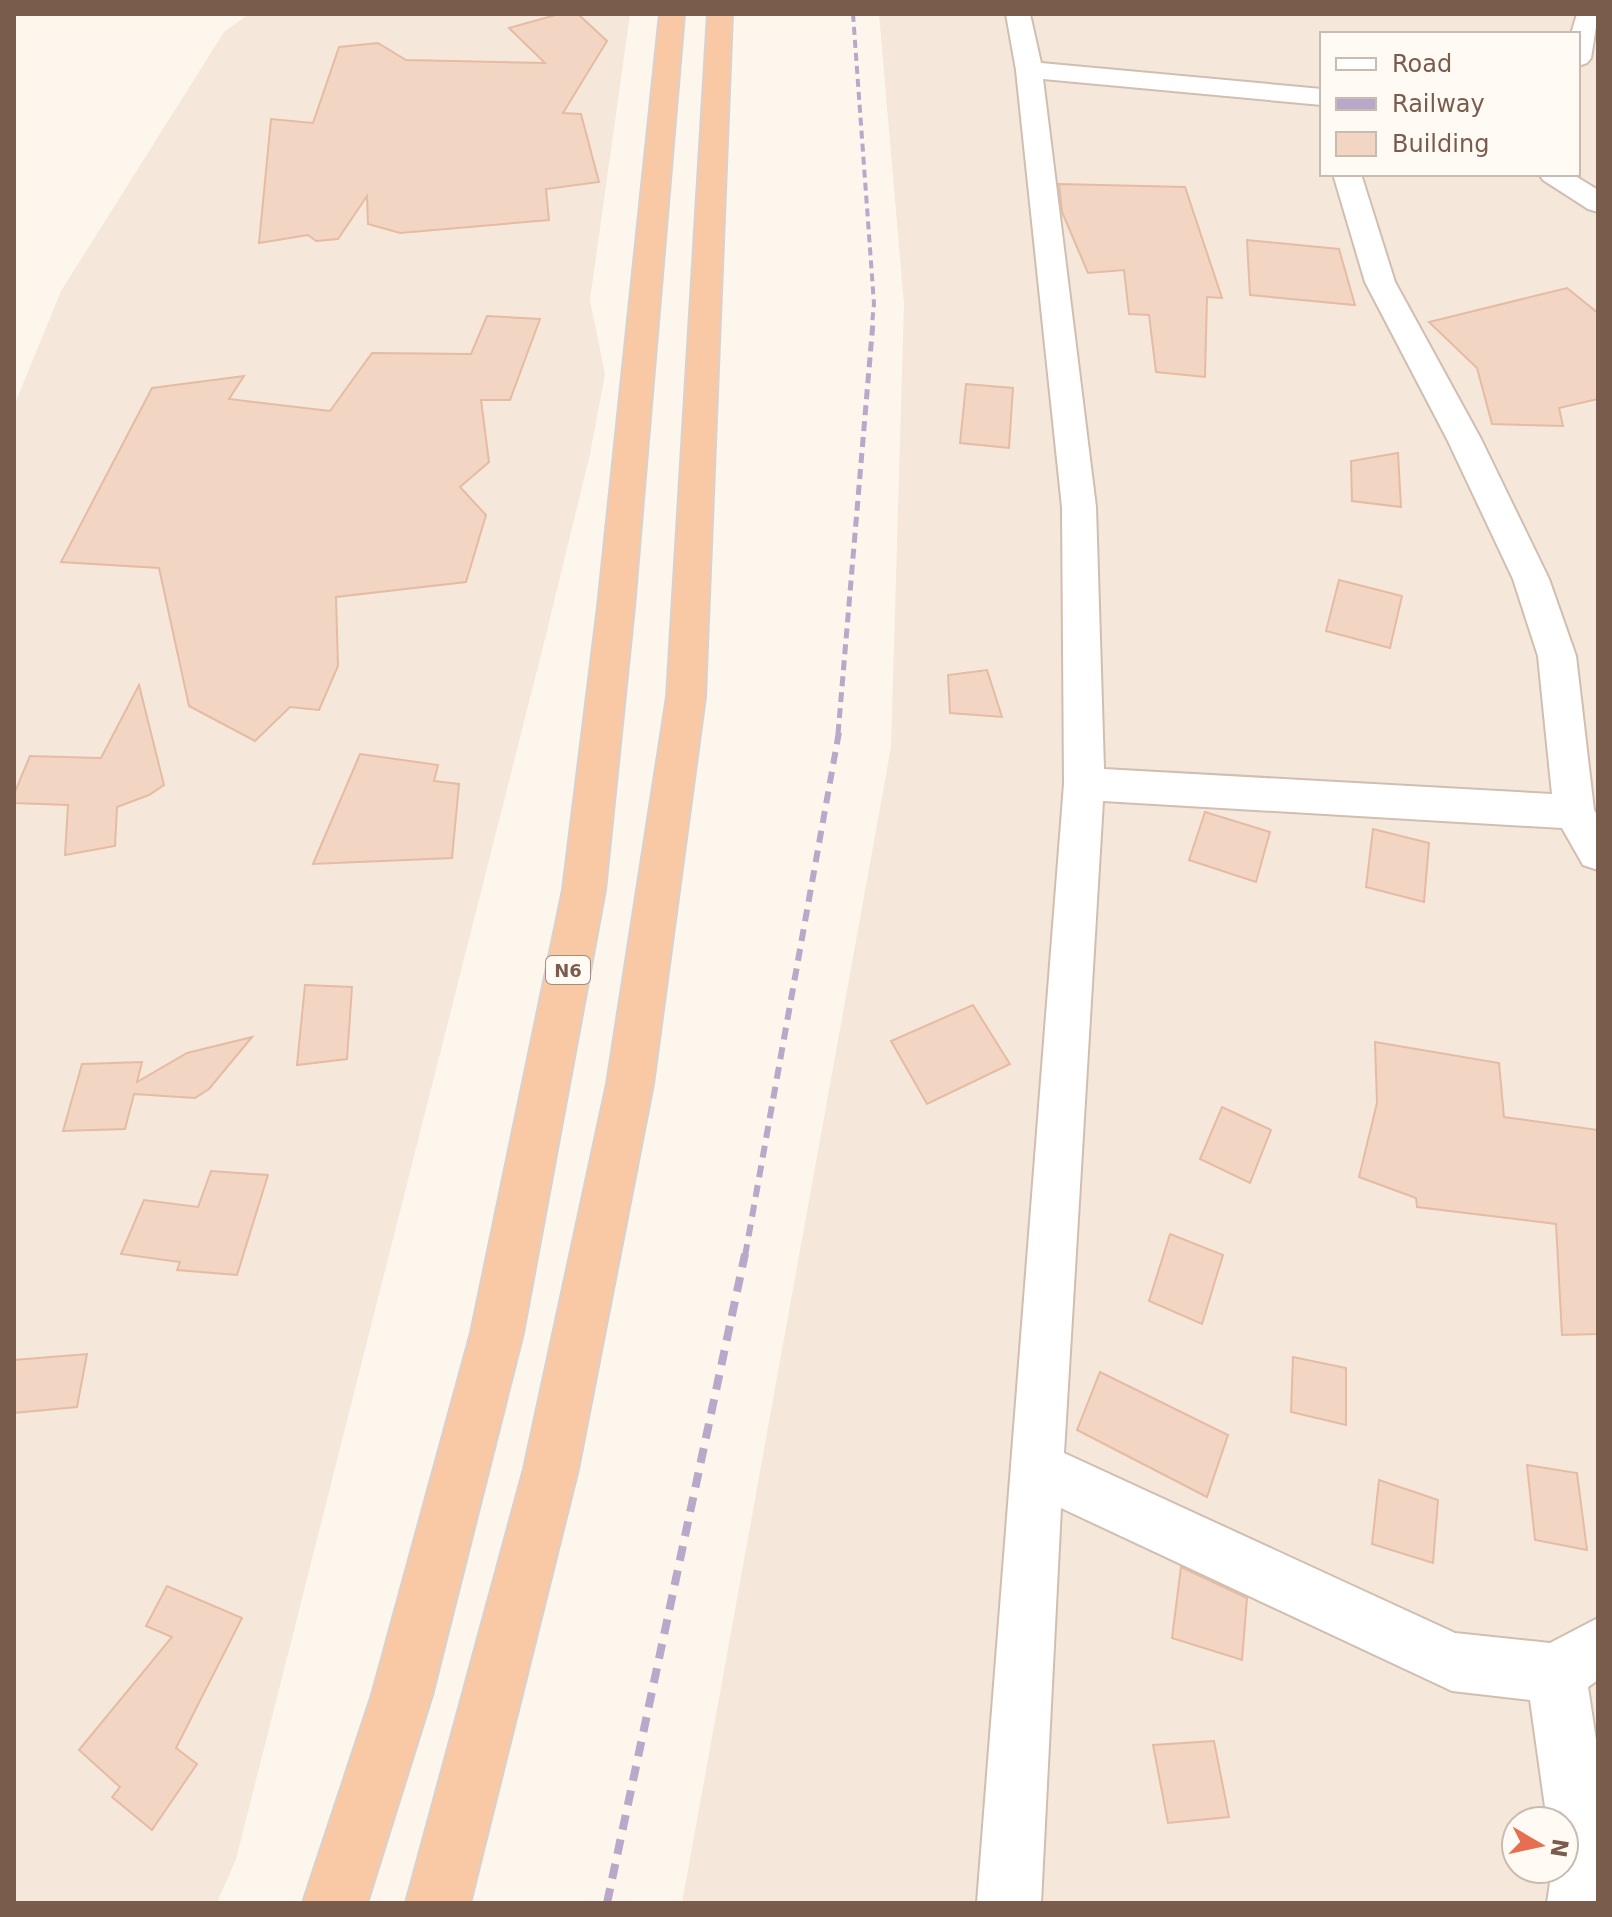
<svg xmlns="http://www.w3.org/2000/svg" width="1612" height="1917" font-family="'DejaVu Sans',sans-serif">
<rect width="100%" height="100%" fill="#fdf6ec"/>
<g fill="#f5e8da" fill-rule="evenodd">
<path d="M249 14H630L590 300 605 374 590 454 544 643 236 1859 217 1903H14V406L61 291 224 32Z"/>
<path d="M879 14H1598V1903H682L891 747 904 304ZM1322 34H1578V174H1322ZM1516 1821H1564V1869H1516Z"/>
</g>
<g fill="#f3d5c3" stroke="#e6bba3" stroke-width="2">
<path d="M559 14H578L607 41 563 113 581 114 599 182 546 189 549 220 400 233 368 224 367 196 338 239 316 241 308 235 259 243 271 119 313 123 339 47 378 43 406 60 545 63 509 28Z"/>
<path d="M1059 184 1185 187 1222 298 1207 297 1205 377 1156 372 1149 315 1129 314 1124 270 1088 273 1062 212Z"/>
<path d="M1247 240 1339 249 1355 305 1250 295Z"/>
<path d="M1567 288 1598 313V399L1559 408 1563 426 1492 424 1477 368 1429 322Z"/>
<path d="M487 316 540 319 510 400H481L489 462 460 487 486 515 466 582 336 597 338 666 319 710 290 707 255 741 189 706 159 568 61 562 152 388 244 376 229 399 330 411 372 353 471 354Z"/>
<path d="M966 384 1013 388 1009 448 960 443Z"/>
<path d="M1398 453 1401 507 1352 501 1351 461Z"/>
<path d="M1339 580 1402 596 1390 648 1326 631Z"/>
<path d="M987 670 1002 717 950 713 948 675Z"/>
<path d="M139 685 164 785 149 795 117 807 115 846 65 855 68 805 14 803V794L30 756 101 758Z"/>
<path d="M360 754 438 765 434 781 459 784 452 858 313 864Z"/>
<path d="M1205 812 1270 832 1256 882 1189 860Z"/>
<path d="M1373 829 1429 843 1424 902 1366 887Z"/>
<path d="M305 985 352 987 347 1059 297 1065Z"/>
<path d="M973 1005 1010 1064 927 1104 891 1041Z"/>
<path d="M252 1037 209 1089 195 1098 134 1094 125 1129 63 1131 82 1064 142 1062 137 1082 187 1053Z"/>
<path d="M1375 1042 1499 1063 1504 1117 1598 1130V1334L1562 1335 1556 1224 1417 1207 1416 1198 1359 1177 1377 1103Z"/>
<path d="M1222 1107 1271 1130 1250 1183 1200 1159Z"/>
<path d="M211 1171 268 1175 237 1275 177 1270 180 1262 121 1254 144 1200 198 1207Z"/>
<path d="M1170 1234 1223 1255 1202 1324 1149 1301Z"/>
<path d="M87 1354 77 1407 14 1413V1360Z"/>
<path d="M1293 1357 1346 1368V1425L1291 1412Z"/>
<path d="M1100 1372 1228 1435 1207 1497 1077 1430Z"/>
<path d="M1527 1465 1577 1473 1587 1550 1535 1540Z"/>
<path d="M1379 1480 1438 1500 1433 1563 1372 1544Z"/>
<path d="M1181 1567 1247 1598 1242 1660 1172 1638Z"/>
<path d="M167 1586 242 1618 176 1748 197 1764 152 1830 112 1797 120 1787 79 1750 172 1637 146 1626Z"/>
<path d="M1214 1741 1229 1817 1168 1823 1153 1745Z"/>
</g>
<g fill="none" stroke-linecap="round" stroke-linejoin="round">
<g stroke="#d1beb0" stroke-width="4">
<g id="minor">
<path d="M1006 14H1030L1041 63 1322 89V105L1043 79 1096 507 1104 769 1552 794 1538 656 1513 579 1447 439 1365 282 1333 174H1361L1395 282 1481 439 1549 579 1576 656 1594 810 1598 816V870L1583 865 1562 828 1103 801 1064 1453 1455 1633 1550 1643 1598 1618V1680L1588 1687 1598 1753V1903H1547L1552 1869H1564V1821H1547L1530 1700 1452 1691 1061 1508 1041 1903H977L1064 784 1062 507 1016 70Z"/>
<path d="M1577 14H1598L1591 58 1587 63 1578 66V34H1571Z"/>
<path d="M1539 174H1572L1598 190V212L1588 209 1543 180Z"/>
</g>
</g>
<g stroke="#dad1cd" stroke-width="4">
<g id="trunk">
<path d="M660 14H684L634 607 605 890 523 1333 432 1695 367 1903H303L372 1695 471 1333 563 890 598 607Z"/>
<path d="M708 14H732L705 697 653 1084 578 1469 470 1903H406L524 1469 607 1084 667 697Z"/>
</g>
</g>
<use href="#minor" fill="#fff" fill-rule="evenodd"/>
<use href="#trunk" fill="#f9c8a4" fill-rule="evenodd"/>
<path stroke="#b9a8c9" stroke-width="4" stroke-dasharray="8 5" stroke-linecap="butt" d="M853 14 874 304 872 324"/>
<path stroke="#b9a8c9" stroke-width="5" stroke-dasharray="10 6" stroke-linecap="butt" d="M838 734 873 322"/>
<path stroke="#b9a8c9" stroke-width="6" stroke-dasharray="12 8" stroke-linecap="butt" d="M745 1256 839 732"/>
<path stroke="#b9a8c9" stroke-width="8" stroke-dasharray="15 10" stroke-linecap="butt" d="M607 1903 745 1254"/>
</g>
<g text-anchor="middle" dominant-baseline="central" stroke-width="7" stroke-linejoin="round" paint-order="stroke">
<rect fill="#fffaf3" stroke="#a28b7f" stroke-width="2" x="546" y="956" width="44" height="28" rx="6"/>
<g font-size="18" font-weight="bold" fill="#7a5c4d">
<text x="568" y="970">N6</text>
</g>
</g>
<rect width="1612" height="1917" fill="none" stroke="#7a5c4d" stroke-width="32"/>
<rect x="1320" y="32" width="260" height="144" fill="#fffaf3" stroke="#cabbb1" stroke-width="2"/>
<rect x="1336" y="58" width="40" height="12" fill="#ffffff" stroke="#cabbb1" stroke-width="2"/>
<text x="1392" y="72" font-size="24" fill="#7a5c4d">Road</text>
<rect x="1336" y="98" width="40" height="12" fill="#b9a8c9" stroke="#cabbb1" stroke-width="2"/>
<text x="1392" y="112" font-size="24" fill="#7a5c4d">Railway</text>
<rect x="1336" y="132" width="40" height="24" fill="#f3d5c3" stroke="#cabbb1" stroke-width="2"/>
<text x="1392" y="152" font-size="24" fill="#7a5c4d">Building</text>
<g transform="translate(1540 1845) rotate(99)"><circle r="38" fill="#fffaf3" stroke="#cabbb1" stroke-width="2"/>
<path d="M0-6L14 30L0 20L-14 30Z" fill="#e76f51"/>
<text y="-12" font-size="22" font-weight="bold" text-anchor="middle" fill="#7a5c4d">N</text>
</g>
</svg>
